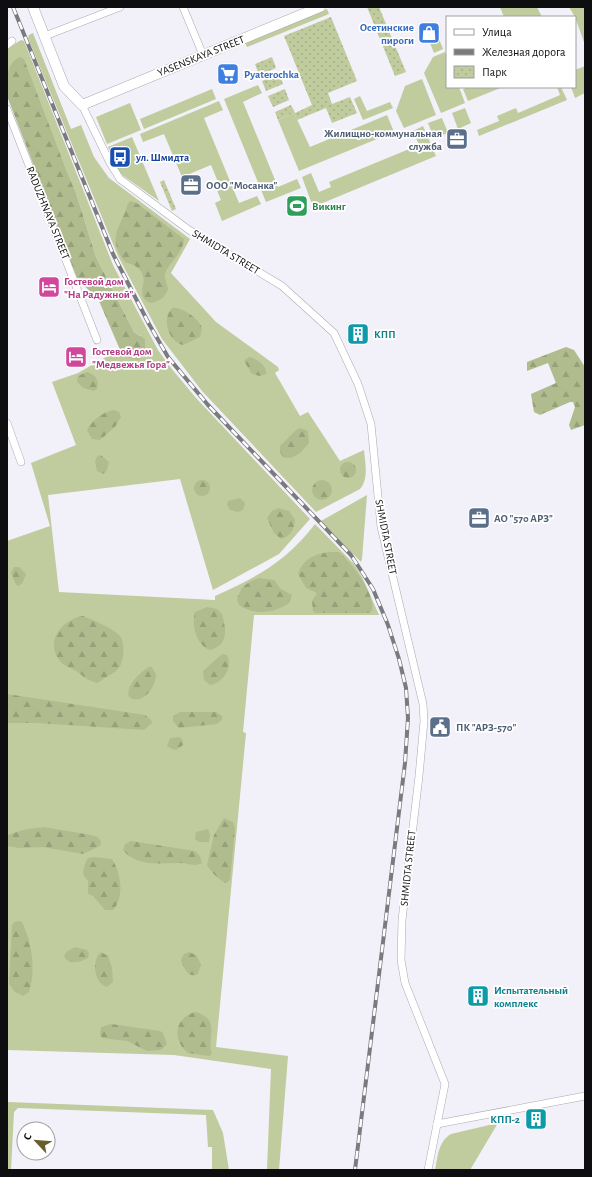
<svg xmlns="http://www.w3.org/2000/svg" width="592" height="1177" font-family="'Alegreya Sans',sans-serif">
<defs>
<pattern id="forest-firs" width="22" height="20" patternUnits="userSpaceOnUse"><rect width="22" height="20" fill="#b0bb8e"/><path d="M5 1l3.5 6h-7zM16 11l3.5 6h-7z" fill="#96a079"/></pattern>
<pattern id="park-dots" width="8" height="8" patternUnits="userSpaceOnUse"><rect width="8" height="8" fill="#c0cb9e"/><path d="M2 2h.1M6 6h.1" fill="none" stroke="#a4ad87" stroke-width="1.8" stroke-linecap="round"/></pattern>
</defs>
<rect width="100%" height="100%" fill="#f2f0f9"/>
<g fill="#c0cb9e">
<path d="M500 7H537L542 17H504Z"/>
<path d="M569 7H585V45L575 17Z"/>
<path d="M327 9 329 14 247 47 245 43Z"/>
<path d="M33 33 71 129 81 125 94 157 109 178 190 239 171 273 216 322 278 367 279 370 275 373 300 416 308 412 340 461 364 450C365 462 369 479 360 489L316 512 202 391 162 339 118 256 28 38 29 35Z"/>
<path d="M437 34 443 49 434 53 428 38Z"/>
<path d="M21 40 24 41 113 265 158 350 171 368 196 398 310 519 279 554 213 590 180 479 48 495 59 592 215 600V596C257 577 286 562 315 524L354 564 362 577 379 615H254L243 732 246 733 216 1047 288 1056 279 1170H267L271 1069 174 1055 7 1050V541L50 526 31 463 76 445 52 382 78 373 120 349 121 352 141 336 134 332 96 257 76 193 11 66 7 73V49Z"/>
<path d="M445 52 447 57V87H459L465 103 441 113 424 73 433 57Z"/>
<path d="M585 66V93L575 98 571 87H575V70Z"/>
<path d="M422 79 436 115 404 128 396 111 405 86Z"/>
<path d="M258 85 262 93 243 102 278 187 297 179 301 188 266 202 224 99Z"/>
<path d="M469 87H503L468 101 463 89Z"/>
<path d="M557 87H561L567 100 479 136 477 130 499 121 497 116 516 108 518 113 560 95Z"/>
<path d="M212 89 216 99 144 129 140 119Z"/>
<path d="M360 96 367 111 390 102 393 108 363 120 354 99Z"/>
<path d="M219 101 223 110 204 118 239 203 257 196 261 204 222 221 215 203 221 200 216 188 220 187 211 165 182 177 164 134 143 142 140 134Z"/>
<path d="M130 103 141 130 107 144 96 117Z"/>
<path d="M465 108 471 123 458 129 452 113Z"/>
<path d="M294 113 310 147 387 115 394 132 299 171 278 120Z"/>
<path d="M442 118 448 133 434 138 428 123Z"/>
<path d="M423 126 436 156 313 207 302 177 311 173 319 192 331 187 329 182 419 145 413 131Z"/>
<path d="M132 137 159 201 118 172 108 147Z"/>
<path d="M367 495 362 559 361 562 321 521Z"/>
<path d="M8 1102 213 1110 223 1133 229 1170H212V1147H208L206 1115 18 1108 14 1112 11 1170H7Z"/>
<path d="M498 1123 470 1170H435C438 1156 438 1142 451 1134Z"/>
</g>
<g fill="url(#forest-firs)">
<path d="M20 57 24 59 68 175 76 193 96 257 134 332 145 339V353L138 360 126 357 121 352 99 301 77 278 7 96C7 82 4 64 20 57Z"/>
<path d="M131 201 138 204 184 239C184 252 169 262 165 274 164 279 168 284 168 290L163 298 153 303C139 302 142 288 144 280 142 268 135 265 125 262 105 237 122 227 128 203Z"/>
<path d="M172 308C180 306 196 317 200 324 203 328 201 333 200 337L183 345C169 342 161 319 172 308Z"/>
<path d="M566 347 574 350 585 367V425L571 430 569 425 575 407 573 402H570L540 415 534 412 531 394 556 383 548 363 527 371V362Z"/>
<path d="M249 357C257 359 267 365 266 374L260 376 252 374 244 361Z"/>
<path d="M87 372C95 374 100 381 97 389L94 391 83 388 77 382 78 376Z"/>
<path d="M114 410 119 412 121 417 115 427 100 440 92 439 87 430C92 420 103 412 114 410Z"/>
<path d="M301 428 308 431 309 443C302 451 295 461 283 457L280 452V446L297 429Z"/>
<path d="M98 455 102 456 109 462 107 470 103 474 97 471 95 461Z"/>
<circle cx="348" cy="470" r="8"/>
<circle cx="202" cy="488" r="8"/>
<circle cx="322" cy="490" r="10"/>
<path d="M240 498 245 503 243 510 238 512 230 510 227 504 228 501Z"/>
<path d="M279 508 289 511 295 520C294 529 291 536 281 539L274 533 267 518 272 511Z"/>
<path d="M329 552H339C352 563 376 594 372 611L369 613H315L313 611 312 601 317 593 306 588 298 574C303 559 314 554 329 552Z"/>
<path d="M14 567H19L26 574 23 582 19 586 16 585 11 573Z"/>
<path d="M259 578 274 580 281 589 292 595 290 602C277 613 254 616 239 605L237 600C240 587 247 582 259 578Z"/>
<path d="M207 607 217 609 222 614C226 629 229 645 210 650 196 645 191 624 195 612Z"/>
<path d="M83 616C95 621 111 627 120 636 125 642 124 660 120 666 116 674 104 677 98 683 89 681 85 678 79 673 73 668 64 667 60 661 44 642 62 619 83 616Z"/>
<path d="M222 654 227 655C233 668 223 683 210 685L204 680 203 671Z"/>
<path d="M151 666 156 674C153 708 114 706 134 680 139 674 144 669 151 666Z"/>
<path d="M7 694 145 715 151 720 152 723 144 730 37 723H7Z"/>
<path d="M180 712H216L222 716V720L217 724 179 728 173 721V716Z"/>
<path d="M179 737 182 739 183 745 176 750 172 749 167 746 170 738Z"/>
<path d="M224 818 233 822 235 829 230 880 226 883C220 881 210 871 207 865L214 835Z"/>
<path d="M44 827 91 835 98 837 101 842 100 846 83 854 43 847 19 848 7 846V835L27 829Z"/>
<path d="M208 829 210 835 209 842H199L195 839 196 832Z"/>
<path d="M131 841 195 851 200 856 202 863 197 865C191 865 185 863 179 863 159 863 137 867 123 850L125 844Z"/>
<path d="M93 857 112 859C121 873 125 897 113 910H105L93 896 88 894V881C81 874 83 867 88 858Z"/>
<path d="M18 921 22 922C32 943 36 970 29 992L23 996 14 991 9 984 12 926 14 922Z"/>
<path d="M75 947 87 950 89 954 88 958C81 962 68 966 64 956L66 952Z"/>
<path d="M101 952 108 956 112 968 113 982 107 987C94 984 91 960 101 952Z"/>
<path d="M189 952 196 955 201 964 198 974C189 979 184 969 181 960L184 954Z"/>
<path d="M195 1012C222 1019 206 1037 212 1054L209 1056 188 1053C172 1040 174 1018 195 1012Z"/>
<path d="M111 1024 160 1031 163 1033 167 1044 161 1050 147 1051 127 1041 102 1038 100 1034 101 1027Z"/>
</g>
<g fill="url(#park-dots)">
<path d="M367 7H379L406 72 395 76Z"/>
<path d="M331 17 357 81 328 93 332 104 350 97 357 113 332 123 326 108 297 120 294 113 278 120 275 112 291 105 295 113 312 105 284 36Z"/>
<path d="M272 57 276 68 259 75 255 64Z"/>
<path d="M279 74 283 84 266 91 262 81Z"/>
<path d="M285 89 289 100 273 107 268 96Z"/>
<path d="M164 180 176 209 172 211 160 182Z"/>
</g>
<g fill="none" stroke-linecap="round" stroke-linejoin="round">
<g stroke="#aba9b1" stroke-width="8">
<g id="street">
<path d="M183 7 203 55"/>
<path d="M45 36 120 7"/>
<path d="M7 45 12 41"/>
<path d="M82 105 110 163 120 179 189 230 282 286 334 333 358 384 371 424 381 527 423 704 424 721 419 776 402 920 401 960 405 983 445 1084 428 1170"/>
<path d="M7 109 97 340"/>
<path d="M7 423 21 462"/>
<path d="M437 1124 585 1096"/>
</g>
</g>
<g stroke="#aba9b1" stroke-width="11">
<path id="secondary" d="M33 7 64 86 82 105 320 7"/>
</g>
<use href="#street" stroke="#fff" stroke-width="7"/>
<use href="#secondary" stroke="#fff" stroke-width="10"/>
<g stroke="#7b7a7f" stroke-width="4">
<path id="rail" d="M13 7 113 254 149 324 168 357 208 405 351 555 373 589 388 625 399 659 406 688 408 718 405 763 355 1170"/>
</g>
<use href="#rail" stroke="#fff" stroke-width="2.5" stroke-dasharray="8" stroke-linecap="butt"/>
</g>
<defs>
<g id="shop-square" transform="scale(1.15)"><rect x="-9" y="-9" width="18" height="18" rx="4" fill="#3f7fe0" stroke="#fff"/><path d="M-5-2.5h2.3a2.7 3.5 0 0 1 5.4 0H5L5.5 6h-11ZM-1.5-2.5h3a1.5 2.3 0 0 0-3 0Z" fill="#fff"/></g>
<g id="supermarket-square" transform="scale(1.15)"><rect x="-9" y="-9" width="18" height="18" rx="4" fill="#3f7fe0" stroke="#fff"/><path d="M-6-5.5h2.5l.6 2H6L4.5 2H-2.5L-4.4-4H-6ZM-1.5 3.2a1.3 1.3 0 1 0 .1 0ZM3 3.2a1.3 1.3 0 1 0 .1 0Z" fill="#fff"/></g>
<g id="office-square" transform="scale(1.15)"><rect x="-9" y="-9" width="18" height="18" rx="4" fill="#5c6f8a" stroke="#fff"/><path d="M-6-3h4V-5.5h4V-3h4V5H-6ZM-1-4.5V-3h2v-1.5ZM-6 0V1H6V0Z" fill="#fff"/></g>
<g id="bus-square" transform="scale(1.15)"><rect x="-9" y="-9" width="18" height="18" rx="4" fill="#1a4fb4" stroke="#fff"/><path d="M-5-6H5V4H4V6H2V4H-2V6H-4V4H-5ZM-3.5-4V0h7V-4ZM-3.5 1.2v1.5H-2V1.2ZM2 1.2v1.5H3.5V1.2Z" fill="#fff"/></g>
<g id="stadium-square" transform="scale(1.15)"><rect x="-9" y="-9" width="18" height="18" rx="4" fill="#2e9e5b" stroke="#fff"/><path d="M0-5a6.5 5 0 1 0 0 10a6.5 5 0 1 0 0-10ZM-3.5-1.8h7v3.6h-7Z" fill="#fff"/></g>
<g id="hotel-square" transform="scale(1.15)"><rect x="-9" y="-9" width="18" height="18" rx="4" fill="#d1479c" stroke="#fff"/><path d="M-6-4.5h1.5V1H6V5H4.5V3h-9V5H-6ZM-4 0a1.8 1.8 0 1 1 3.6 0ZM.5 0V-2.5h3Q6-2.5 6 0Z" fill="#fff"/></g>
<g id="building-square" transform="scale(1.15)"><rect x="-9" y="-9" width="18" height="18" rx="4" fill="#0f9aa8" stroke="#fff"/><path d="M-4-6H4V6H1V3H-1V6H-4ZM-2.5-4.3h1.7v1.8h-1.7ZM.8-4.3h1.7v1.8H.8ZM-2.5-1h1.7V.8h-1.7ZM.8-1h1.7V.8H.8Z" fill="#fff"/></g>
<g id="civic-square" transform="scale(1.15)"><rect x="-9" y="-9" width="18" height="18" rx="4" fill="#5c6f8a" stroke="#fff"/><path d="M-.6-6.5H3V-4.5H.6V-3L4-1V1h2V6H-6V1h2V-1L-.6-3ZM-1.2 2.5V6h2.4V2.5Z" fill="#fff"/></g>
</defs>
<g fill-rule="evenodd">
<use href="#shop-square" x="429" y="33"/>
<use href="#supermarket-square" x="228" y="74"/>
<use href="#office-square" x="457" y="139"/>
<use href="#bus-square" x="120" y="157"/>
<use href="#office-square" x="191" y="185"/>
<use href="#stadium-square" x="297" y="206"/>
<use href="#hotel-square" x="49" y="287"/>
<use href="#building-square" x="358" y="334"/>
<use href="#hotel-square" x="76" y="357"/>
<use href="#office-square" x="479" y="518"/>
<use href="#civic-square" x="440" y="727"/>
<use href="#building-square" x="478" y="996"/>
<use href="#building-square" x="536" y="1119"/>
</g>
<g text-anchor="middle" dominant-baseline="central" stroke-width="3.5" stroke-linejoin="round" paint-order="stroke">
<g font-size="11" font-weight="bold" fill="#366cbe" stroke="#fff" text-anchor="end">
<text x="414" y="27">Осетинские<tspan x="414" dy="13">пироги</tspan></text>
<text x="244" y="74" text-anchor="start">Pyaterochka</text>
</g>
<g font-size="11" fill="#0e0e10" stroke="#fff">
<text transform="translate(201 56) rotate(-22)">YASENSKAYA STREET</text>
<text transform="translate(48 213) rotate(68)">RADUZHNAYA STREET</text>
<text transform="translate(226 252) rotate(31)">SHMIDTA STREET</text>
<text transform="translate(386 537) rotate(79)">SHMIDTA STREET</text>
<text transform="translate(408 868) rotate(-84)">SHMIDTA STREET</text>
</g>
<g font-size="11" font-weight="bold" fill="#4e5e75" stroke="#fff" text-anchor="start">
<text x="442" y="133" text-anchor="end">Жилищно-коммунальная<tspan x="442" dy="13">служба</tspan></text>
<text x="206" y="185">ООО "Мосанка"</text>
<text x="494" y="518">АО "570 АРЗ"</text>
<text x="456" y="727">ПК "АРЗ-570"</text>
</g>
<g font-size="11" font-weight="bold" fill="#164399" stroke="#fff" text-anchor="start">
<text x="136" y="157">ул. Шмидта</text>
</g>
<g font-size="11" font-weight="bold" fill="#27864d" stroke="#fff" text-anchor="start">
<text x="312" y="206">Викинг</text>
</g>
<g font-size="11" font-weight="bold" fill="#b23c85" stroke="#fff" text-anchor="start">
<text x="64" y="281">Гостевой дом<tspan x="64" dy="13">"На Радужной"</tspan></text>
<text x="92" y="351">Гостевой дом<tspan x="92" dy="13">"Медвежья Гора"</tspan></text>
</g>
<g font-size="11" font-weight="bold" fill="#0d838f" stroke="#fff" text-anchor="start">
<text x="374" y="334">КПП</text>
<text x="494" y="990">Испытательный<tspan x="494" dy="13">комплекс</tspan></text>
<text x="520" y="1119" text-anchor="end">КПП-2</text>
</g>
</g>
<rect width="592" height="1177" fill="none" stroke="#0e0e10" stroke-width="16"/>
<rect x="446" y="16" width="130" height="72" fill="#ffffff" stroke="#9f9f9f"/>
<rect x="454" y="29" width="20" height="6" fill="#ffffff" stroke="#9f9f9f"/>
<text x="482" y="36" font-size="12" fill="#0e0e10">Улица</text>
<rect x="454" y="49" width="20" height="6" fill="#7b7a7f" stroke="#9f9f9f"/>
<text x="482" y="56" font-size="12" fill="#0e0e10">Железная дорога</text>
<rect x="454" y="66" width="20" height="12" fill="url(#park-dots)" stroke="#9f9f9f"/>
<text x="482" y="76" font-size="12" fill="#0e0e10">Парк</text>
<g transform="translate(36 1141) rotate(296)"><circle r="19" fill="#ffffff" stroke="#9f9f9f"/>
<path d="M0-3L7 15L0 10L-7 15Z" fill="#665f2b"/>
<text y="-6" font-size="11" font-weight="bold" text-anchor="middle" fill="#0e0e10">С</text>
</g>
</svg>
